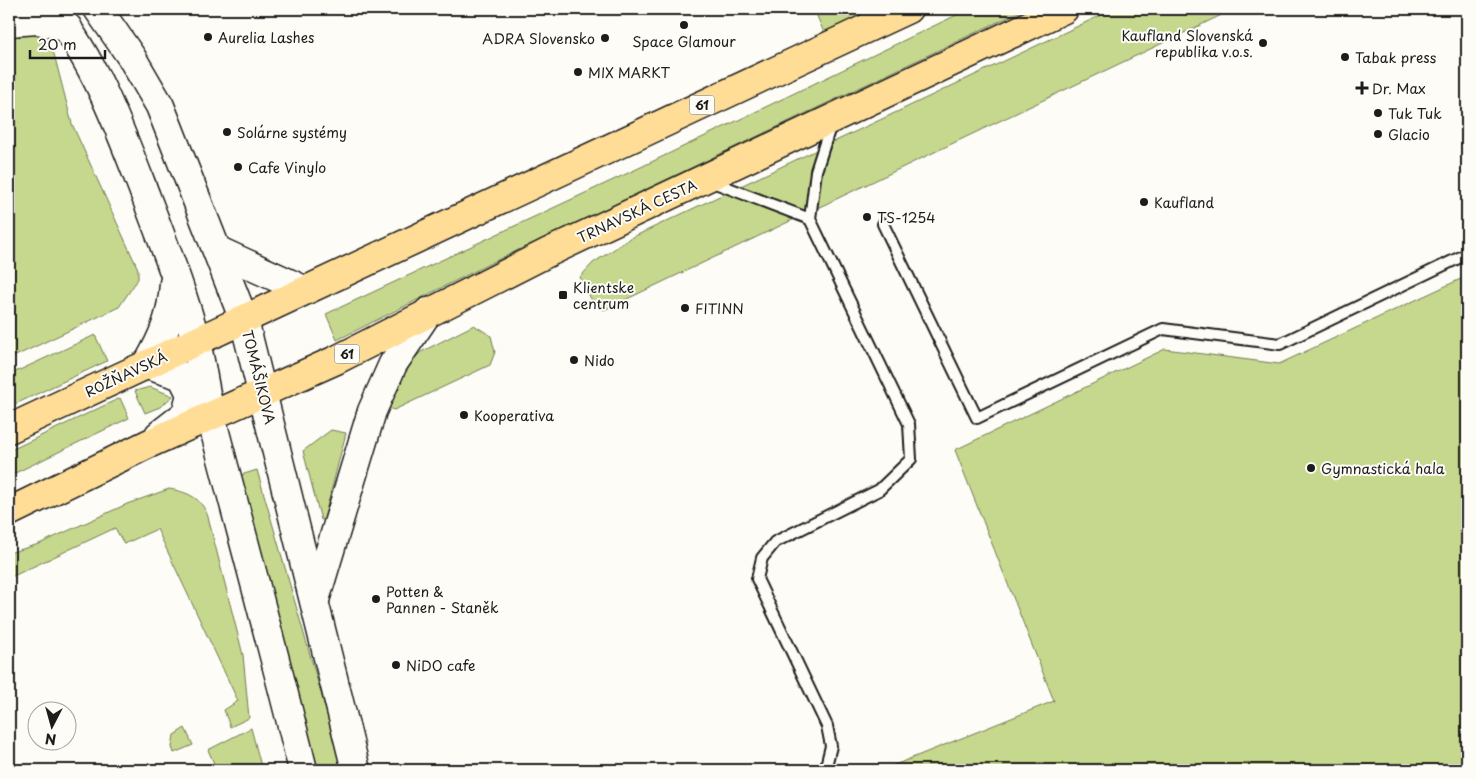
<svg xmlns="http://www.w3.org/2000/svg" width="1476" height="779" font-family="'Playpen Sans',sans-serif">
<rect width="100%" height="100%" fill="#fdfcf7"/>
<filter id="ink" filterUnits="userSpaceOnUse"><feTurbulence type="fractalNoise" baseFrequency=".02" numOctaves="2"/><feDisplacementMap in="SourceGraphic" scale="10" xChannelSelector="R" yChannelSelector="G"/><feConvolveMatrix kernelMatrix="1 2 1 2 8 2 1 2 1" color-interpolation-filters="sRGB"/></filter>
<g filter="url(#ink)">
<g fill="#c6d88d" stroke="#717a54">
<path d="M814 9H880L825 35Z"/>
<path d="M969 9H1025L491 263 337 340 326 314 641 167Z"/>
<path d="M1114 9H1234L604 310 591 299 580 277 593 263 631 238Z"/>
<path d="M9 30 38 36 54 54 72 124 138 269V279L119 307 9 359Z"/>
<path d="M1467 276V770H882L1054 701 955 450 1165 349 1279 364Z"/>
<path d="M474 325 491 336 495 352 490 365 394 410 385 407 405 367 421 352Z"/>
<path d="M95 335 107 361 9 407V375Z"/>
<path d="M150 387 173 396 160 407 145 413 135 391Z"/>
<path d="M120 398 129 418 9 476V451Z"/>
<path d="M331 430 346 433 324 519 321 520 303 451Z"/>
<path d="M257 470 343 770H316L241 475Z"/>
<path d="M169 489C188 492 202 498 208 517L243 655 249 718 230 727 224 710 238 701 157 529 124 544 115 528 9 578V553L39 544 127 504Z"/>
<path d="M185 728 193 745 174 753 172 747 174 735Z"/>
<path d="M251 728 262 770H217L208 750Z"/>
</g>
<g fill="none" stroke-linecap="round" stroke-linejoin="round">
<g stroke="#1c1c1c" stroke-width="14">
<g id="lane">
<path d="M710 181 810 219"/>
<path d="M883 224 977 418 1163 329 1280 344 1467 254"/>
<path d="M825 770 831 746 827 726 757 579 762 558 775 542 879 490 911 459 909 424 810 219 816 171 831 124"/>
</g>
</g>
<g stroke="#1c1c1c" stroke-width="31">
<g id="secondary">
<path d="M53 9C96 63 121 132 146 197 164 245 183 292 196 342 202 367 205 393 211 417 242 535 274 652 303 770"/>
<path d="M98 9 132 58 160 106 244 320 356 770"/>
<path d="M9 22 38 20 68 28"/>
<path d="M219 251 304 290"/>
<path d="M159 435 186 414 191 394 182 376 147 365C164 336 172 316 174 283"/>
<path d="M315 600 372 411 393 364 428 312"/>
</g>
</g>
<g stroke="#1c1c1c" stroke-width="31">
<g id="primary">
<path d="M9 429 908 9"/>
<path d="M9 512 148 444 336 360 547 253 1064 9"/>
</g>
</g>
<use href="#lane" stroke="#fdfcf7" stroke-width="10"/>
<use href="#secondary" stroke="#fdfcf7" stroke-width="28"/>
<use href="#primary" stroke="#ffdd96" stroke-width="28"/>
</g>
</g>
<g fill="#1c1c1c" stroke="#fdfcf7" stroke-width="2">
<circle cx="684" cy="25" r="5"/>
<circle cx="208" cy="37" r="5"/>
<circle cx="605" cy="38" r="5"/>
<circle cx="1263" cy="43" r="5"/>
<circle cx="1345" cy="57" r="5"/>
<circle cx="578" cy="72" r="5"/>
<path d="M1359.5 80.5h5v5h5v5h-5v5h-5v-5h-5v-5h5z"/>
<circle cx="1378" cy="113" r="5"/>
<circle cx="227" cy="132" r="5"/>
<circle cx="1378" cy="134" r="5"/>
<circle cx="238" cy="167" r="5"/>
<circle cx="1144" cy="202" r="5"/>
<circle cx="867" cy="217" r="5"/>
<rect x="558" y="290" width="10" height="10" rx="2.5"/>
<circle cx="685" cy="308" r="5"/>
<circle cx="574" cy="360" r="5"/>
<circle cx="464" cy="415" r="5"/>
<circle cx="1311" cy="468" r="5"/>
<circle cx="376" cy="599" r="5"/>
<circle cx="396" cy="665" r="5"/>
</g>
<g text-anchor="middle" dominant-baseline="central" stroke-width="4" stroke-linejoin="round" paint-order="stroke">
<g fill="#fdfcf7" stroke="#605f5e" stroke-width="1">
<rect x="689.5" y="95.5" width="25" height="19" rx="4"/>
<rect x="334.5" y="344.5" width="25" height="19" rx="4"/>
</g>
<g font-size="12" font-weight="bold" fill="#1c1c1c">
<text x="702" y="105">61</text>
<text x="347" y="354">61</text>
</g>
<g font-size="14" fill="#1c1c1c" stroke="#fdfcf7" text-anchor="start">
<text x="1253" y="35" text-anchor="end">Kaufland Slovenská<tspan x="1253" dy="16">republika v.o.s.</tspan></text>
<text x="218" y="37">Aurelia Lashes</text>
<text x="595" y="38" text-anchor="end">ADRA Slovensko</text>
<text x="684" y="41" text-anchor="middle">Space Glamour</text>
<text x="1355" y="57">Tabak press</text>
<text x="588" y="72">MIX MARKT</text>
<text x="1372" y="88">Dr. Max</text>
<text x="1388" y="113">Tuk Tuk</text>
<text x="237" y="132">Solárne systémy</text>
<text x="1388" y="134">Glacio</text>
<text x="248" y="167">Cafe Vinylo</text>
<text x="1154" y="202">Kaufland</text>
<text x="877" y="217">TS-1254</text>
<text x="573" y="287">Klientske<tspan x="573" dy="16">centrum</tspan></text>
<text x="695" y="308">FITINN</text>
<text x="584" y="360">Nido</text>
<text x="474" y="415">Kooperativa</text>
<text x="1321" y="468">Gymnastická hala</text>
<text x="386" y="591">Potten &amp;<tspan x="386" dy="16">Pannen - Staněk</tspan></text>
<text x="406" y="665">NiDO cafe</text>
</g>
<g font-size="14" fill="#1c1c1c" stroke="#fdfcf7">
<text transform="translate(637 211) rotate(-25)">TRNAVSKÁ CESTA</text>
<text transform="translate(126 374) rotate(-25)">ROŽŇAVSKÁ</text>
<text transform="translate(259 377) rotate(76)">TOMÁŠIKOVA</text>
</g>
</g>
<rect width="1476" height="779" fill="none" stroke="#fdfcf7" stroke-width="30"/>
<rect x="15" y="15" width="1446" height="749" fill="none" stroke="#1c1c1c" stroke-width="2" filter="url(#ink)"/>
<g transform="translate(52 726) rotate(186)"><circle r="24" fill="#fdfcf7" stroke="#a3a29f"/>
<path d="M0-4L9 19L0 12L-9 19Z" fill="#1c1c1c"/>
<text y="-8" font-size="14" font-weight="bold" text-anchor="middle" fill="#1c1c1c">N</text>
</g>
<path d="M30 50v8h75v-8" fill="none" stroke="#1c1c1c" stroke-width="2.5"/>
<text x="38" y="50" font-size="15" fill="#1c1c1c" stroke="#fdfcf7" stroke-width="4" paint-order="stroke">20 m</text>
</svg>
